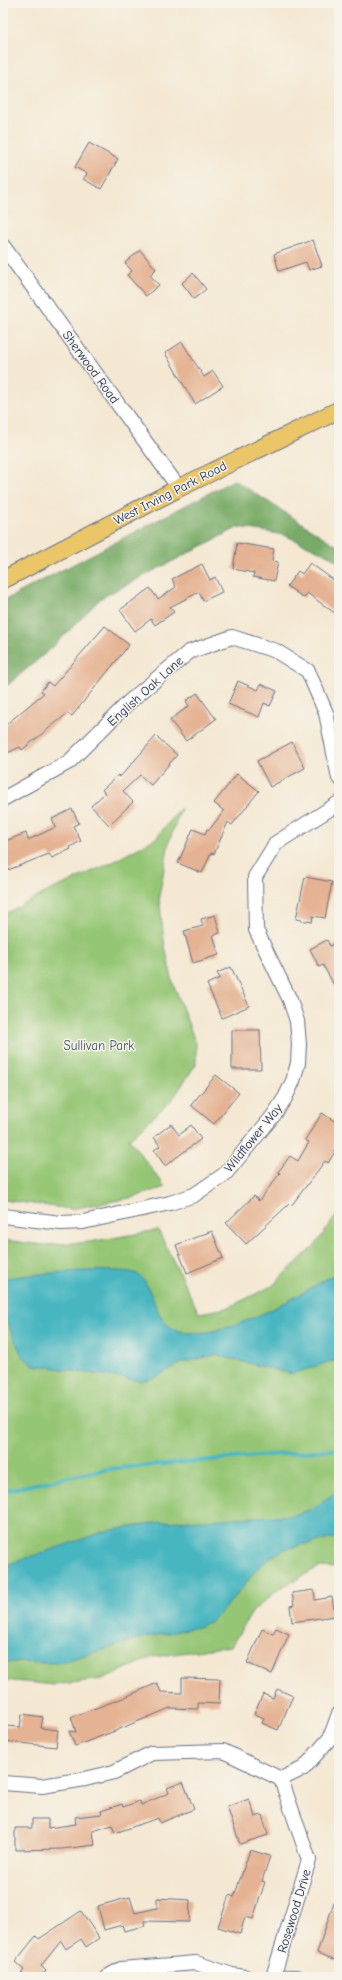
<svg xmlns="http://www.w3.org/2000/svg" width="342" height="1980" font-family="'Comic Neue',sans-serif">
<rect width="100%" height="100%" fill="#f7f3e8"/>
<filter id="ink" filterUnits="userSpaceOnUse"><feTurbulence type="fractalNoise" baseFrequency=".025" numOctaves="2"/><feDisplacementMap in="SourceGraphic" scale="8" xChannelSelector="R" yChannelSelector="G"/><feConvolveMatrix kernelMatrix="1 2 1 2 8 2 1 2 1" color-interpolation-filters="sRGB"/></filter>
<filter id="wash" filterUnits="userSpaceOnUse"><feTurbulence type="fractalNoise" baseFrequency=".012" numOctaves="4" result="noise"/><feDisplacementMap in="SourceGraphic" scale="16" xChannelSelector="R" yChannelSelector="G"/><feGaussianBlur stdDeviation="0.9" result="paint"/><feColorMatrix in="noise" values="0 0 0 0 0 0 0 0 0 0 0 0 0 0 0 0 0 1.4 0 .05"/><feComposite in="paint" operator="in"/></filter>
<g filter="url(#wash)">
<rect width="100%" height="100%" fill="#f4e8d3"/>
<g fill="#95c675" stroke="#587a6a">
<path d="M181 808 169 842 159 896 164 941 173 983 196 1044V1064L172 1100 129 1139 165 1187 135 1197 71 1209 3 1200V1046L9 1043 3 1018V915L49 891 113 862 156 838Z"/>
<path d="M339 1212V1568L319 1567 280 1588 253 1611 231 1646 153 1657 102 1679 55 1685 3 1680V1240L45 1245 89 1242 158 1230 199 1313 227 1308 272 1286 316 1244Z"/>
</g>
<path fill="#78ab66" stroke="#4a6d62" d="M234 480 339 547V563L326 554 284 535 239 527 101 598 53 647 3 689V601Z"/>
<g fill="#47b6c1" stroke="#317290">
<path d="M339 1271V1361H332L292 1374 216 1355 184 1362 154 1378 141 1381 34 1365 22 1356 3 1314V1282L7 1278C28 1274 121 1266 137 1274 152 1282 153 1312 168 1325 205 1355 305 1292 339 1271Z"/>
<path d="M339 1490V1537L284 1549 260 1565 236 1596 213 1620 198 1627 138 1639 58 1663 3 1662V1566L106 1531 162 1522 294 1515 312 1509Z"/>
</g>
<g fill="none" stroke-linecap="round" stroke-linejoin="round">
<path stroke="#47b6c1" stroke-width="4" d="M3 1491 108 1469 339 1449"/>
</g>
<g id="blocks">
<g fill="#e5b293">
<path d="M89 143 118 159 101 189 83 179 87 174 75 167Z"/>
<path d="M313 240 322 266 309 270 306 262 279 271 274 254Z"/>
<path d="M140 250 156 269 150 275 159 285 146 296 127 275 132 271 125 263Z"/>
<path d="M193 273 206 289 194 299 182 283Z"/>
<path d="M182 342 204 377 213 371 223 386 195 404 165 353Z"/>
<path d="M237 543 274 549 272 561 278 562 274 581 253 577 254 573 233 569Z"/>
<path d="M310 563 339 584V616L307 593 304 598 287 586 298 571 302 574Z"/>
<path d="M202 564 210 580 215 577 222 592 203 601 199 592 170 607 174 612 155 625 151 619 135 631 120 610 150 588 158 599 176 587 172 579Z"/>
<path d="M105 626 129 645 72 716 68 713 22 750 20 747 3 755V727L44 693 41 691 48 682 53 686Z"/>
<path d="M238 681 258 690 261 684 277 691 270 706 264 703 259 717 228 704Z"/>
<path d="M197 693 216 719 186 741 170 720 189 706 186 701Z"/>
<path d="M156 736 177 755 151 785 140 775 123 791 133 802 109 825 91 806 105 793 102 790 118 775 120 777Z"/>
<path d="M292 742 305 768 270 787 257 761Z"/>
<path d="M237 774 259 791 232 825 228 822 214 854 211 853 202 873 178 863 193 829 205 834 207 829 209 830 224 811 214 803Z"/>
<path d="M72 809 79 823 73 826 81 841 70 847 71 849 52 858 49 854 3 872V842L26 833 28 840 56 827 52 819Z"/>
<path d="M305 877 332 882 325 918 313 916 312 922 296 919Z"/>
<path d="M215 915 220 933 213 935 219 955 193 963 184 931 203 926 201 919Z"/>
<path d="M327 940 330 946 339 941V994L323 965 319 967 310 949Z"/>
<path d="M231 967 249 1006 222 1018 207 984 220 978 217 973Z"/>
<path d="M232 1030H260L261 1069H232Z"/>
<path d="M216 1075 239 1093 214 1124 191 1105Z"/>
<path d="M322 1113 339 1124V1145L328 1163 325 1161 291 1206 289 1204 246 1244 226 1223 254 1196 259 1201 280 1173 278 1172 290 1156 298 1161 309 1142 305 1140Z"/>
<path d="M171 1124 179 1135 191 1125 201 1139 165 1166 154 1150 160 1146 154 1137Z"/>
<path d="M212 1231 223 1258 187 1273 176 1245Z"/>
<path d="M314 1590 315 1600 332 1597 335 1616 292 1622 290 1606 294 1605 292 1593Z"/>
<path d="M276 1628 289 1634 272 1674 247 1663 262 1629 273 1634Z"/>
<path d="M182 1678 220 1679 219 1704 198 1703V1709L170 1708 115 1731 75 1746 69 1731 76 1732 71 1717 123 1698 157 1683 161 1692 182 1693Z"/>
<path d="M277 1689 293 1696 278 1730 262 1723 264 1718 254 1714 263 1694 273 1698Z"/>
<path d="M22 1714 43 1717 41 1728 58 1730 56 1747 3 1741V1726L20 1727Z"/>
<path d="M183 1782 194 1809 160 1823 158 1818 115 1833 112 1825 93 1831 95 1845 62 1849 15 1850V1828H32V1819H48V1828L76 1824 75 1817 102 1814 101 1811 122 1804 123 1807 140 1801 141 1805 169 1793 167 1788Z"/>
<path d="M249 1799 255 1817 262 1815 268 1835 240 1844 227 1807Z"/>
<path d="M250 1850 270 1856 262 1881 265 1882 253 1919 245 1917 240 1934 218 1927 229 1895 234 1897Z"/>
<path d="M337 1893H339V1961L317 1953Z"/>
<path d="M130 1897 135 1913 157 1908V1898L190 1900 189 1922 144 1921 145 1926 124 1931 122 1925 104 1930 98 1906Z"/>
<path d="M81 1911 99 1938 86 1947 81 1939 66 1949 61 1941 41 1966 46 1971 41 1977H19L24 1970 15 1962 36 1936 39 1939Z"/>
</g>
</g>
</g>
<g filter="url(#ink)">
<use href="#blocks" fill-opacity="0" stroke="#677087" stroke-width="1"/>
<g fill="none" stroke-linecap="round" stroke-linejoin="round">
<g stroke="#677087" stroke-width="16">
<g id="minor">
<path d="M3 246 179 488"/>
<path d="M3 799 69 762 130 701 189 652 232 637 276 651 308 671 326 713 339 778"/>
<path d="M3 1216 61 1223 83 1222 170 1203 194 1195 225 1174 273 1116 285 1098 293 1081 298 1063 299 1044 297 1021 290 1000 256 930 255 877 276 843 339 803"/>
<path d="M281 1779 304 1768 330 1738 339 1714"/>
<path d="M3 1783 42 1786 85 1779 114 1772 152 1753 223 1751 281 1779 309 1860 273 1977"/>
<path d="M107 1977 121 1969 196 1963 232 1975 245 1977"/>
<path d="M288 1977H296"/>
</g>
</g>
<g stroke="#677087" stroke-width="19">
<path id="major" d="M3 580 179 488 339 410"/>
</g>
<use href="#minor" stroke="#fff" stroke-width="14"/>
<use href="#major" stroke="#ebc669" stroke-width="17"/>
</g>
</g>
<g text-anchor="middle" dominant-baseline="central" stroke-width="3" stroke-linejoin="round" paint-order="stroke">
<g font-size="13" fill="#1b2f5e" stroke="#f7f3e8">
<text transform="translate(91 367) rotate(54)">Sherwood Road</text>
<text transform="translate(170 493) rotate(-27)">West Irving Park Road</text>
<text transform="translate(145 691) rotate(-42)">English Oak Lane</text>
<text transform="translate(253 1138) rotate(-51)">Wildflower Way</text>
<text transform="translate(294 1911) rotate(-73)">Rosewood Drive</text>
</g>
<g font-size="13" fill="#3a5564" stroke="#f7f3e8">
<text x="99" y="1045">Sullivan Park</text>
</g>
</g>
<rect width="342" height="1980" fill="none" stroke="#f7f3e8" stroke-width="16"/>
</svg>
